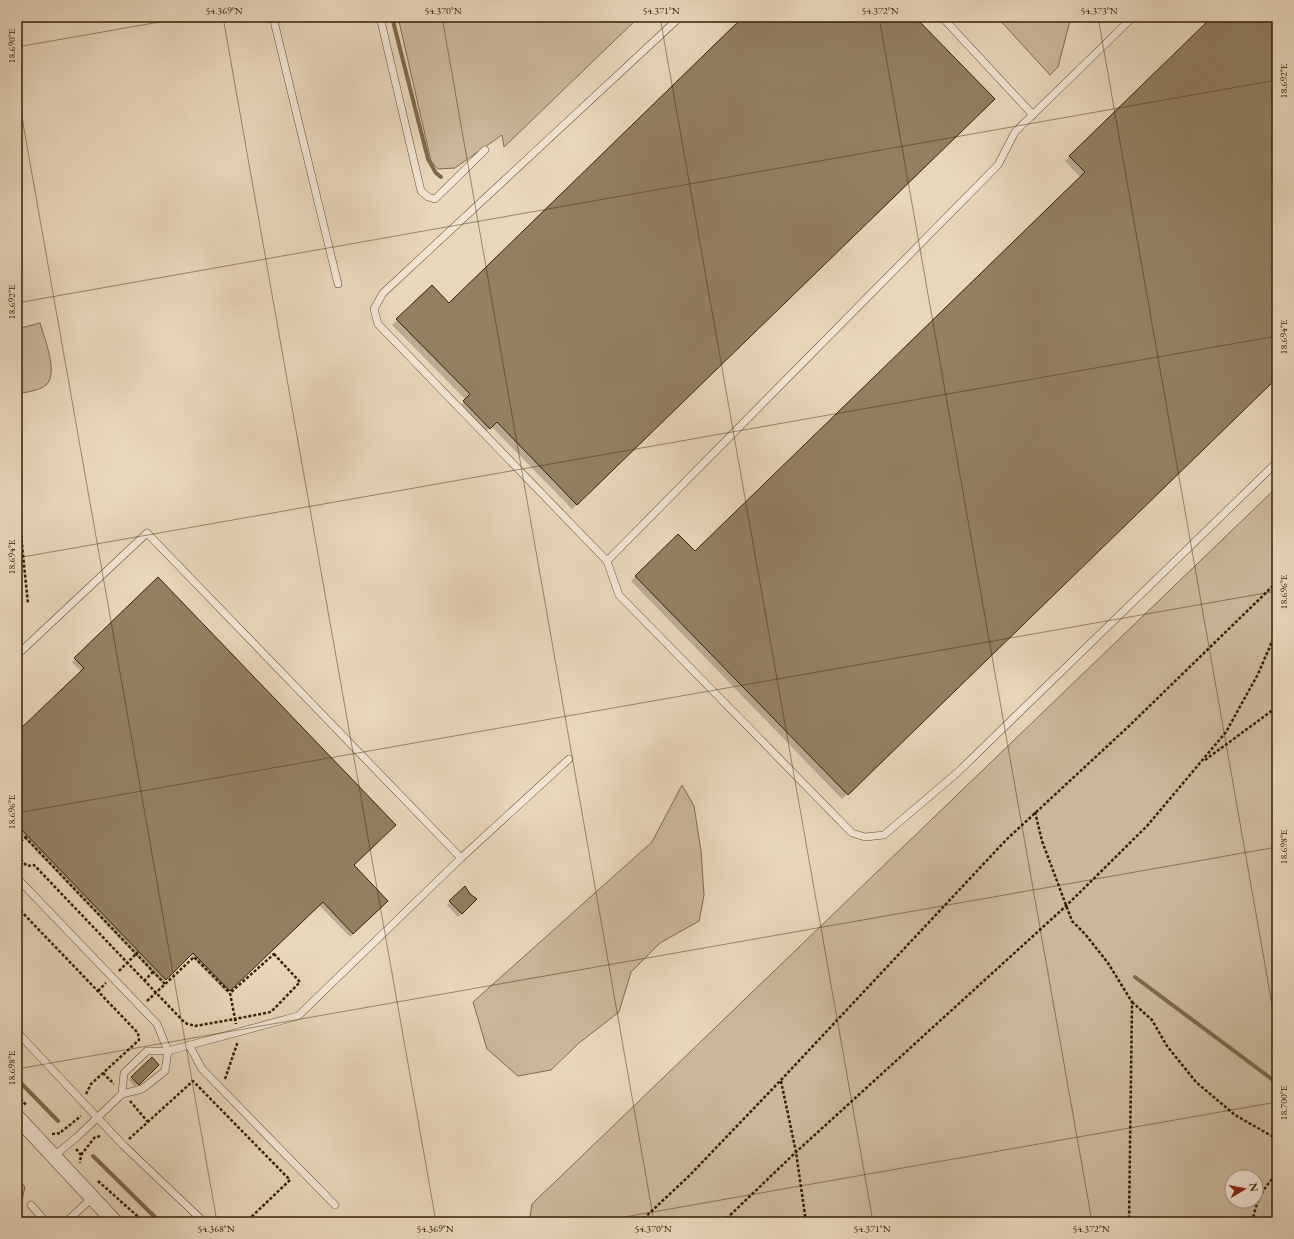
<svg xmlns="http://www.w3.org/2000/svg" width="1294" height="1239" font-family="'EB Garamond',serif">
<rect width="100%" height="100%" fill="#e9d7bb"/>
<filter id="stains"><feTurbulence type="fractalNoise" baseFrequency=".005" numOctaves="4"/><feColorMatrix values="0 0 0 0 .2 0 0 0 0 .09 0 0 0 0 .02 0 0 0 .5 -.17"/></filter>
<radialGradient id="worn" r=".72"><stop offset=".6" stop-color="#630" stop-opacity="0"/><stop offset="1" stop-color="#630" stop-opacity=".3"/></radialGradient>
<g fill="#cbb89b" stroke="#806c4e" fill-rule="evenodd">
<path d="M398 17H639L504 147 502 135 455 168 438 169 431 161Z"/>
<path d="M997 17H1071L1058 67 1050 75Z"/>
<path d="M40 323C44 337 59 374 46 385 39 391 26 392 17 394V329Z"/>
<path d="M1277 487V1222H529L532 1204ZM1232 1177H1256V1201H1232Z"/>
<path d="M682 785 694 806 701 851 704 895 699 921 660 943 631 972 619 1012 579 1043 551 1070 518 1076 487 1049 473 1002 652 842Z"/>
<path d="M17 1177 25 1187 17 1222Z"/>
</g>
<g fill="#0003">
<path d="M744 17H914L994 99 572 509 491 426 485 433 459 407 466 400 392 325 432 287 449 304Z"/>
<path d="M1213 17H1277V376L842 799 631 581 678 535 695 552 1081 178 1065 161Z"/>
<path d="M158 579 353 865 387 901 350 937 319 905 227 993 190 955 162 983 17 831V733L81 672 72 662Z"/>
<path d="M465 887 476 899 458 917 447 905Z"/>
<path d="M152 1059 158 1065 135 1087 129 1080Z"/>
</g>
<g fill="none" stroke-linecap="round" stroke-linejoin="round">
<g stroke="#7d694a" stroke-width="4">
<path d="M392 17 428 159 436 173 441 177"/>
<path d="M1135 977 1277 1083"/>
<path d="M17 1079 58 1121"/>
<path d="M93 1156 160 1222"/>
</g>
</g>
<g fill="#938061" stroke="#362100">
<path d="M743 17H915L995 99 577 505 497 422 490 429 463 401 470 394 396 319 432 285 449 303Z"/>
<path d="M1212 17H1277V378L848 795 635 576 678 534 695 551 1085 172 1069 156Z"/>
<path d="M158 577 396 825 354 865 388 901 353 934 323 902 230 991 193 953 166 980 17 825V732L84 668 74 658Z"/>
<path d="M465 886 470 894 477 899 462 914 449 901Z"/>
<path d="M152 1057 159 1065 139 1085 131 1077Z"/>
</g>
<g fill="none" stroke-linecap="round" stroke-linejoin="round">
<g stroke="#634e2f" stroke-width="8">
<g id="lane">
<path d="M273 17 338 284"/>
<path d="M380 17 421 191 428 197 435 199 485 150"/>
<path d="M680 17 383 293 374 309 378 324 607 561 619 595 852 833 865 837 884 835 958 772 1277 462"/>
<path d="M942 17 1033 115"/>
<path d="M607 561 998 165 1015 132 1133 17"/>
<path d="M17 655 147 533 461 858"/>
<path d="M17 878 157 1024 168 1051 165 1071 142 1089 122 1094 77 1137 54 1156"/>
<path d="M17 1032 123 1145 204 1222"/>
<path d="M189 1045 202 1069 335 1205"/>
<path d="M122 1094 124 1073 147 1051H168L298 1016 461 858 569 759"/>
<path d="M31 1205 46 1222"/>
<path d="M66 1222 92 1198"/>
</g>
</g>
<g stroke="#634e2f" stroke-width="16">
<path id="street" d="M17 1117 115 1222"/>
</g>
<g stroke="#362100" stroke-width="2.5" stroke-dasharray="3 2" stroke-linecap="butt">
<path d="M17 495 28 604"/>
<path d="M1205 760 1277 707"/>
<path d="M1035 812 1042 841 1072 921 1085 934 1108 963 1132 1002 1129 1222"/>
<path d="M25 837 165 984"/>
<path d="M17 845 27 836"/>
<path d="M17 856 27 866 34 865 185 1023 195 1026 235 1019 236 1024"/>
<path d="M17 907 138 1033 139 1040 91 1084 86 1094"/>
<path d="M274 954 300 982 271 1012 235 1019 230 993Z"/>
<path d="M119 971 138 952"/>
<path d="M144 981 153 972"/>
<path d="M98 991 106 983"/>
<path d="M147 1001 194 957 230 993"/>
<path d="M1132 1002 1152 1020 1167 1046 1196 1082 1235 1115 1277 1139"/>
<path d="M103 1073 114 1084"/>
<path d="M225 1079 238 1041"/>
<path d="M781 1081 796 1152 806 1222"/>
<path d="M17 1095 27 1106"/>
<path d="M130 1101 148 1122"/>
<path d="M61 1132 81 1116"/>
<path d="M52 1134 62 1133"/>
<path d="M129 1139 193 1081 290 1180 246 1222"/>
<path d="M76 1149 81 1155 80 1163"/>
<path d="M81 1155 95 1137 102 1136"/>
<path d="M98 1181 144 1222"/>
<path d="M640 1222 690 1175 781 1080 1006 840 1129 726 1277 582"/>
<path d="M723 1222 796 1152 1066 906 1147 826 1226 732 1258 674 1277 630"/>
<path d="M1252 1222C1257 1201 1261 1190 1277 1174"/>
</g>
<use href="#lane" stroke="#f1e5d3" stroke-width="7"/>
<use href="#street" stroke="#f1e5d3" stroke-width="15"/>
</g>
<path fill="none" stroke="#362100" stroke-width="1" stroke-opacity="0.45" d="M223 17 436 1222M442 17 654 1222M660 17 873 1222M879 17 1092 1222M1098 17 1277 1033M17 47 188 17M17 89 217 1222M17 303 1277 80M17 558 1277 336M17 813 1277 591M17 1069 1277 847M596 1222 1277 1102"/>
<rect width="1294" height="1239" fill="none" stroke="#e9d7bb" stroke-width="44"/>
<g transform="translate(1244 1189) rotate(80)"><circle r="19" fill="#f1e5d3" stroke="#a6977f"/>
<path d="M0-3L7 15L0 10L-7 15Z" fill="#8f2418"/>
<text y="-6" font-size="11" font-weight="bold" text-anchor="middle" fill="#362100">N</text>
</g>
<rect x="22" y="22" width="1250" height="1195" fill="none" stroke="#362100" stroke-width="1.5"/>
<g font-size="10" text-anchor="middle" fill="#362100">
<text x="224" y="14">54.369°N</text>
<text x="443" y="14">54.370°N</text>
<text x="661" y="14">54.371°N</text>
<text x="880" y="14">54.372°N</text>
<text x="1099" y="14">54.373°N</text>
<text transform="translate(11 46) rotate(-90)" y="4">18.690°E</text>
<text transform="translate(1283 81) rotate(-90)" y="4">18.692°E</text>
<text transform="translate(11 302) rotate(-90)" y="4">18.692°E</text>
<text transform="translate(1283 337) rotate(-90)" y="4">18.694°E</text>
<text transform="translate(11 557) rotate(-90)" y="4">18.694°E</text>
<text transform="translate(1283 592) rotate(-90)" y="4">18.696°E</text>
<text transform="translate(11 812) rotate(-90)" y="4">18.696°E</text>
<text transform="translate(1283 847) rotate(-90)" y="4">18.698°E</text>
<text transform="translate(11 1068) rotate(-90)" y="4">18.698°E</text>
<text transform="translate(1283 1103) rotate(-90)" y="4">18.700°E</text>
<text x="216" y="1232">54.368°N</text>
<text x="435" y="1232">54.369°N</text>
<text x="653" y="1232">54.370°N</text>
<text x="872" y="1232">54.371°N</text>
<text x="1091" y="1232">54.372°N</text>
</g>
<rect width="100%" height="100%" filter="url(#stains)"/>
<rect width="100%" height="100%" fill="url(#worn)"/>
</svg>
